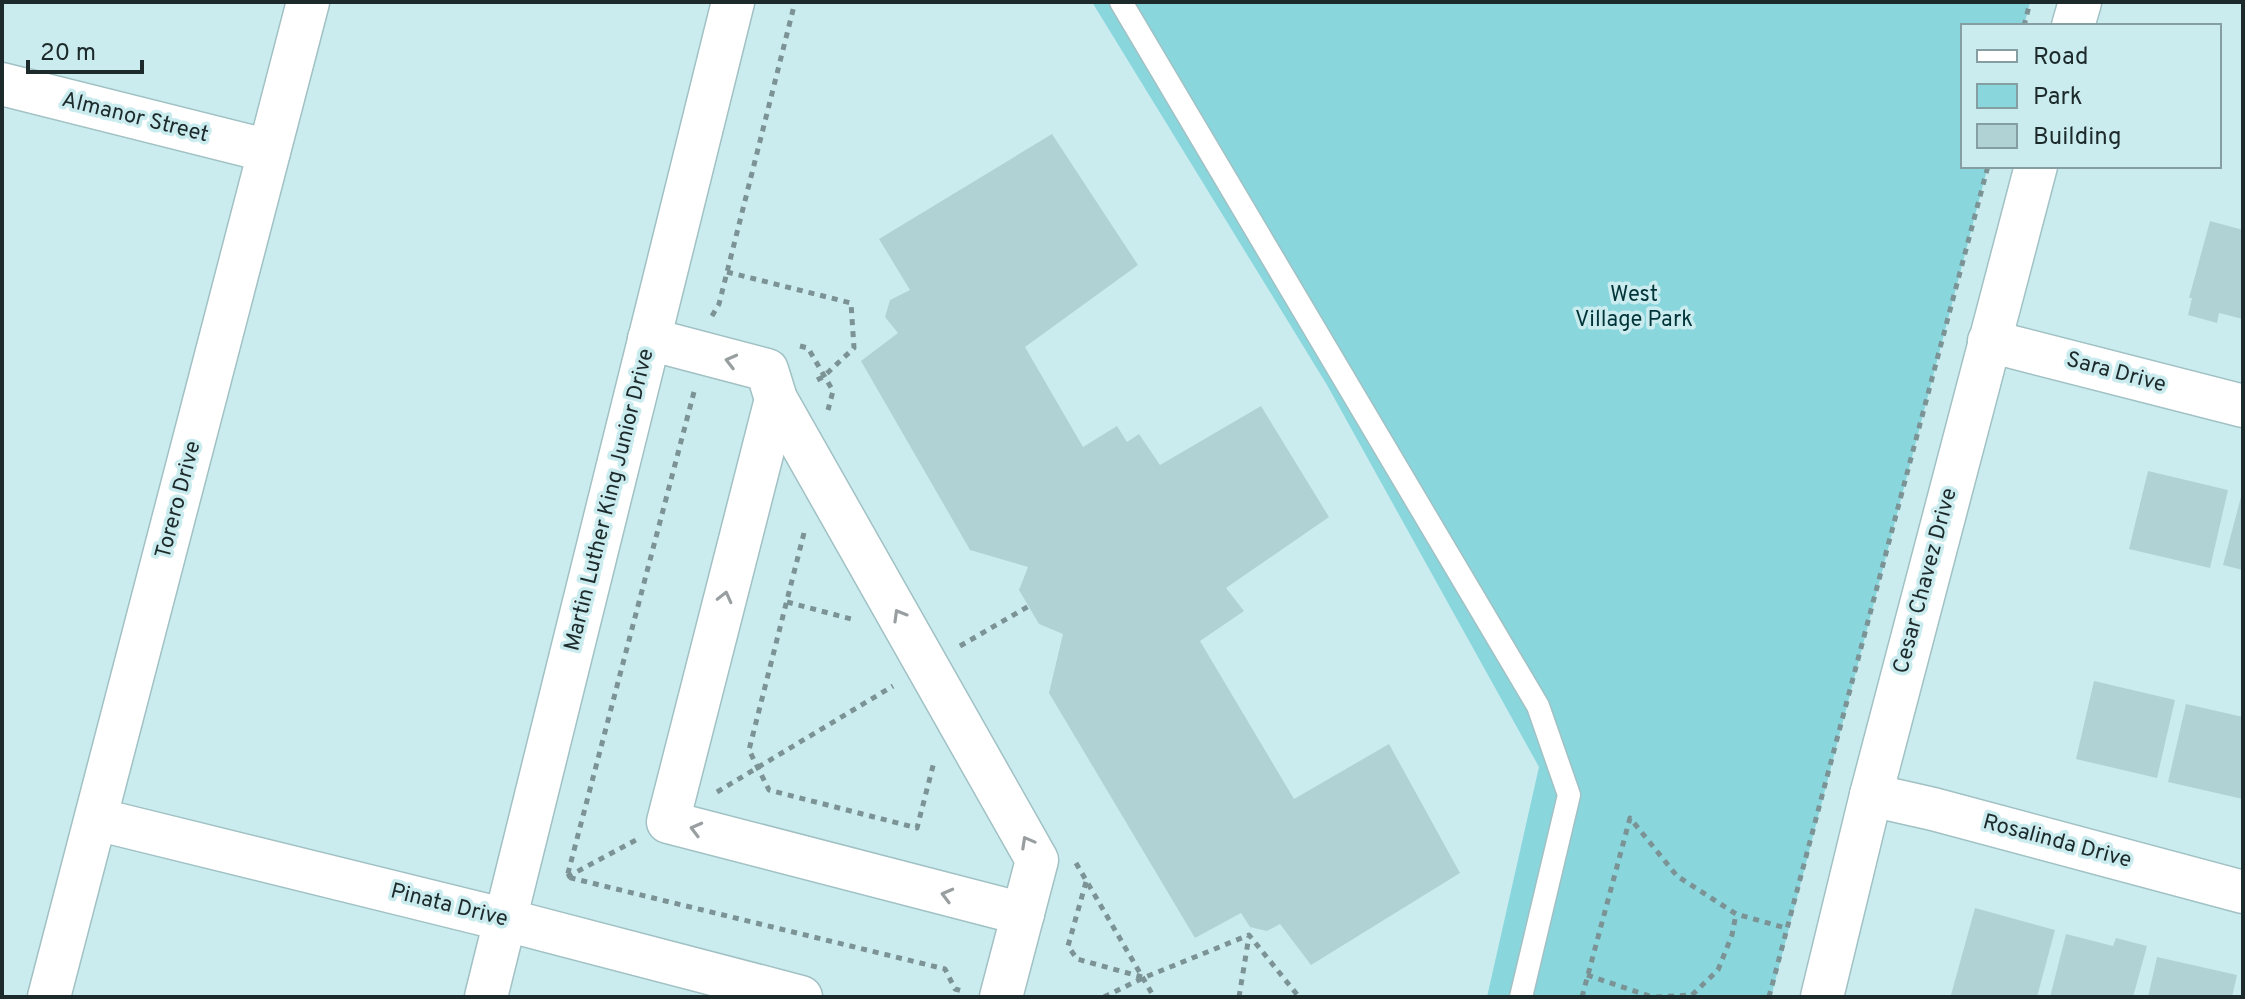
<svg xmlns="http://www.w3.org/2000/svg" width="2245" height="999" font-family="Overpass,sans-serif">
<rect width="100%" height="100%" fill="#cbecef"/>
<path fill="#89d6dd" d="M1092 2H2030L2024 26H1963V166H1988L1771 997H1487L1539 767 1327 385Z"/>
<g fill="#b1d2d5">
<path d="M1052 134 1138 265 1025 347 1083 447 1117 426 1127 442 1139 434 1160 465 1261 406 1329 517 1226 588 1244 611 1200 641 1294 799 1389 744 1460 873 1311 965 1280 924 1267 931 1250 927 1241 913 1195 938 1049 693 1063 634 1039 624 1019 590 1028 567 970 550 861 361 898 333 885 317 890 300 910 290 879 239Z"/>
<path d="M2210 221 2243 230V319L2219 313 2217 323 2188 315 2192 298H2189Z"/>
<path d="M2148 471 2228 490 2210 568 2129 549Z"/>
<path d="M2242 493H2243V570L2223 565Z"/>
<path d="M2094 681 2175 700 2157 778 2076 759Z"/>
<path d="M2186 704 2243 717V799L2168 782Z"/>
<path d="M1975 908 2055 930 2037 997 1951 995Z"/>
<path d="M2066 934 2113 946 2116 938 2147 946 2133 997H2050Z"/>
<path d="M2157 957 2237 975 2232 997H2148Z"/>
</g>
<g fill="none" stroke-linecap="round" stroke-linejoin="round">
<g stroke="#a1c1c4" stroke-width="25">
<path id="service" d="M1121 2 1538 706 1569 795 1521 997"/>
</g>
<g stroke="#a1c1c4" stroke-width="45">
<g id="minor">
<path d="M2073 26 2080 2"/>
<path d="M2 84 269 151"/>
<path d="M649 339 767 370 776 399 1037 860 1001 997"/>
<path d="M1989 341 2243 406"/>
<path d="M776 399 668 822 1023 914"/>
<path d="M1871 795 1933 809 2243 892"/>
<path d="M96 819 506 920 801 997"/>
<path d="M49 997 308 2"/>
<path d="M486 997 733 2"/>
<path d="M1822 997 1871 795 2036 166"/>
</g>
</g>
<g stroke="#7c9395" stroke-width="5" stroke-dasharray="6 6" stroke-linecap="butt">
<path d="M2024 26 2030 2"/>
<path d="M727 272 851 303 854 348 823 377 813 382"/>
<path d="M712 316 719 304 795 2"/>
<path d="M800 346 808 348 833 391 828 410"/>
<path d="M694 392 567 877 945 969 955 989 962 991"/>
<path d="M804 533 749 750 769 790 917 828 934 762"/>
<path d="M787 602 855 620"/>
<path d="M960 646 1029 606"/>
<path d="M717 792 893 686"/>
<path d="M1076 863 1154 997"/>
<path d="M567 877 636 840"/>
<path d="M1086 882 1068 946 1077 959 1142 977"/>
<path d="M1587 975 1652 997"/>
<path d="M1104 997 1143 978 1249 935 1299 997"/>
<path d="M1239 997 1249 936"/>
<path d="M1582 997 1630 818 1677 876 1736 914 1786 928"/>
<path d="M1656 997 1692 995 1718 970 1732 935 1736 914"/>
<path d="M1769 997 1988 166"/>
</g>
<use href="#service" stroke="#fff" stroke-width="22"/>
<use href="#minor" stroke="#fff" stroke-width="42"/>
</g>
<defs><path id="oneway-chevron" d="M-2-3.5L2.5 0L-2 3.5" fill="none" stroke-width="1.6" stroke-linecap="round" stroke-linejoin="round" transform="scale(2)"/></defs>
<g stroke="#999fa0">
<use href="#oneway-chevron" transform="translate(731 361) rotate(-166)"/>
<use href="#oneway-chevron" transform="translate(725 597) rotate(-76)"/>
<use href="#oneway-chevron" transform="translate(899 615) rotate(-120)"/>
<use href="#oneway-chevron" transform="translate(696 829) rotate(-165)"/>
<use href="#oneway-chevron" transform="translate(1027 842) rotate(-119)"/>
<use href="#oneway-chevron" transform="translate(947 895) rotate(-165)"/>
</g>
<g text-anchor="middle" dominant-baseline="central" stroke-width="7" stroke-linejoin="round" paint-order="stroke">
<g font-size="22" fill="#1d2a2b" stroke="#cbecef">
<text transform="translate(135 118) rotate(14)">Almanor Street</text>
<text transform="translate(2116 373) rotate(15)">Sara Drive</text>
<text transform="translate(179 500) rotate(-75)">Torero Drive</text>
<text transform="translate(610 500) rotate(-76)">Martin Luther King Junior Drive</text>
<text transform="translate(1926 581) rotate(-75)">Cesar Chavez Drive</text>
<text transform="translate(2057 842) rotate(15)">Rosalinda Drive</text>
<text transform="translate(449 906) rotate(14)">Pinata Drive</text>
</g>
<g font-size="22" fill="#013438" stroke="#cbecef">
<text x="1634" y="295">West<tspan x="1634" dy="25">Village Park</tspan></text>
</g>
</g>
<rect width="2245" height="999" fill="none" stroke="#1d2a2b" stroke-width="8"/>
<rect x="1961" y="24" width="260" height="144" fill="#cbecef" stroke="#859ea1" stroke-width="2"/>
<rect x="1977" y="50" width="40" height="12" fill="#ffffff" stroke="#859ea1" stroke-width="2"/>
<text x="2033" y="64" font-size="24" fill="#1d2a2b">Road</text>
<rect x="1977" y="84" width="40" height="24" fill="#89d6dd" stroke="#859ea1" stroke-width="2"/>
<text x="2033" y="104" font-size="24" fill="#1d2a2b">Park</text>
<rect x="1977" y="124" width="40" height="24" fill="#b1d2d5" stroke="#859ea1" stroke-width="2"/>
<text x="2033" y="144" font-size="24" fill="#1d2a2b">Building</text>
<path d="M28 60v12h114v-12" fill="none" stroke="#1d2a2b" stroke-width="4"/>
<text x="40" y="60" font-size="24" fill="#1d2a2b" stroke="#cbecef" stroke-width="6" paint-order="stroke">20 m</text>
</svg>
